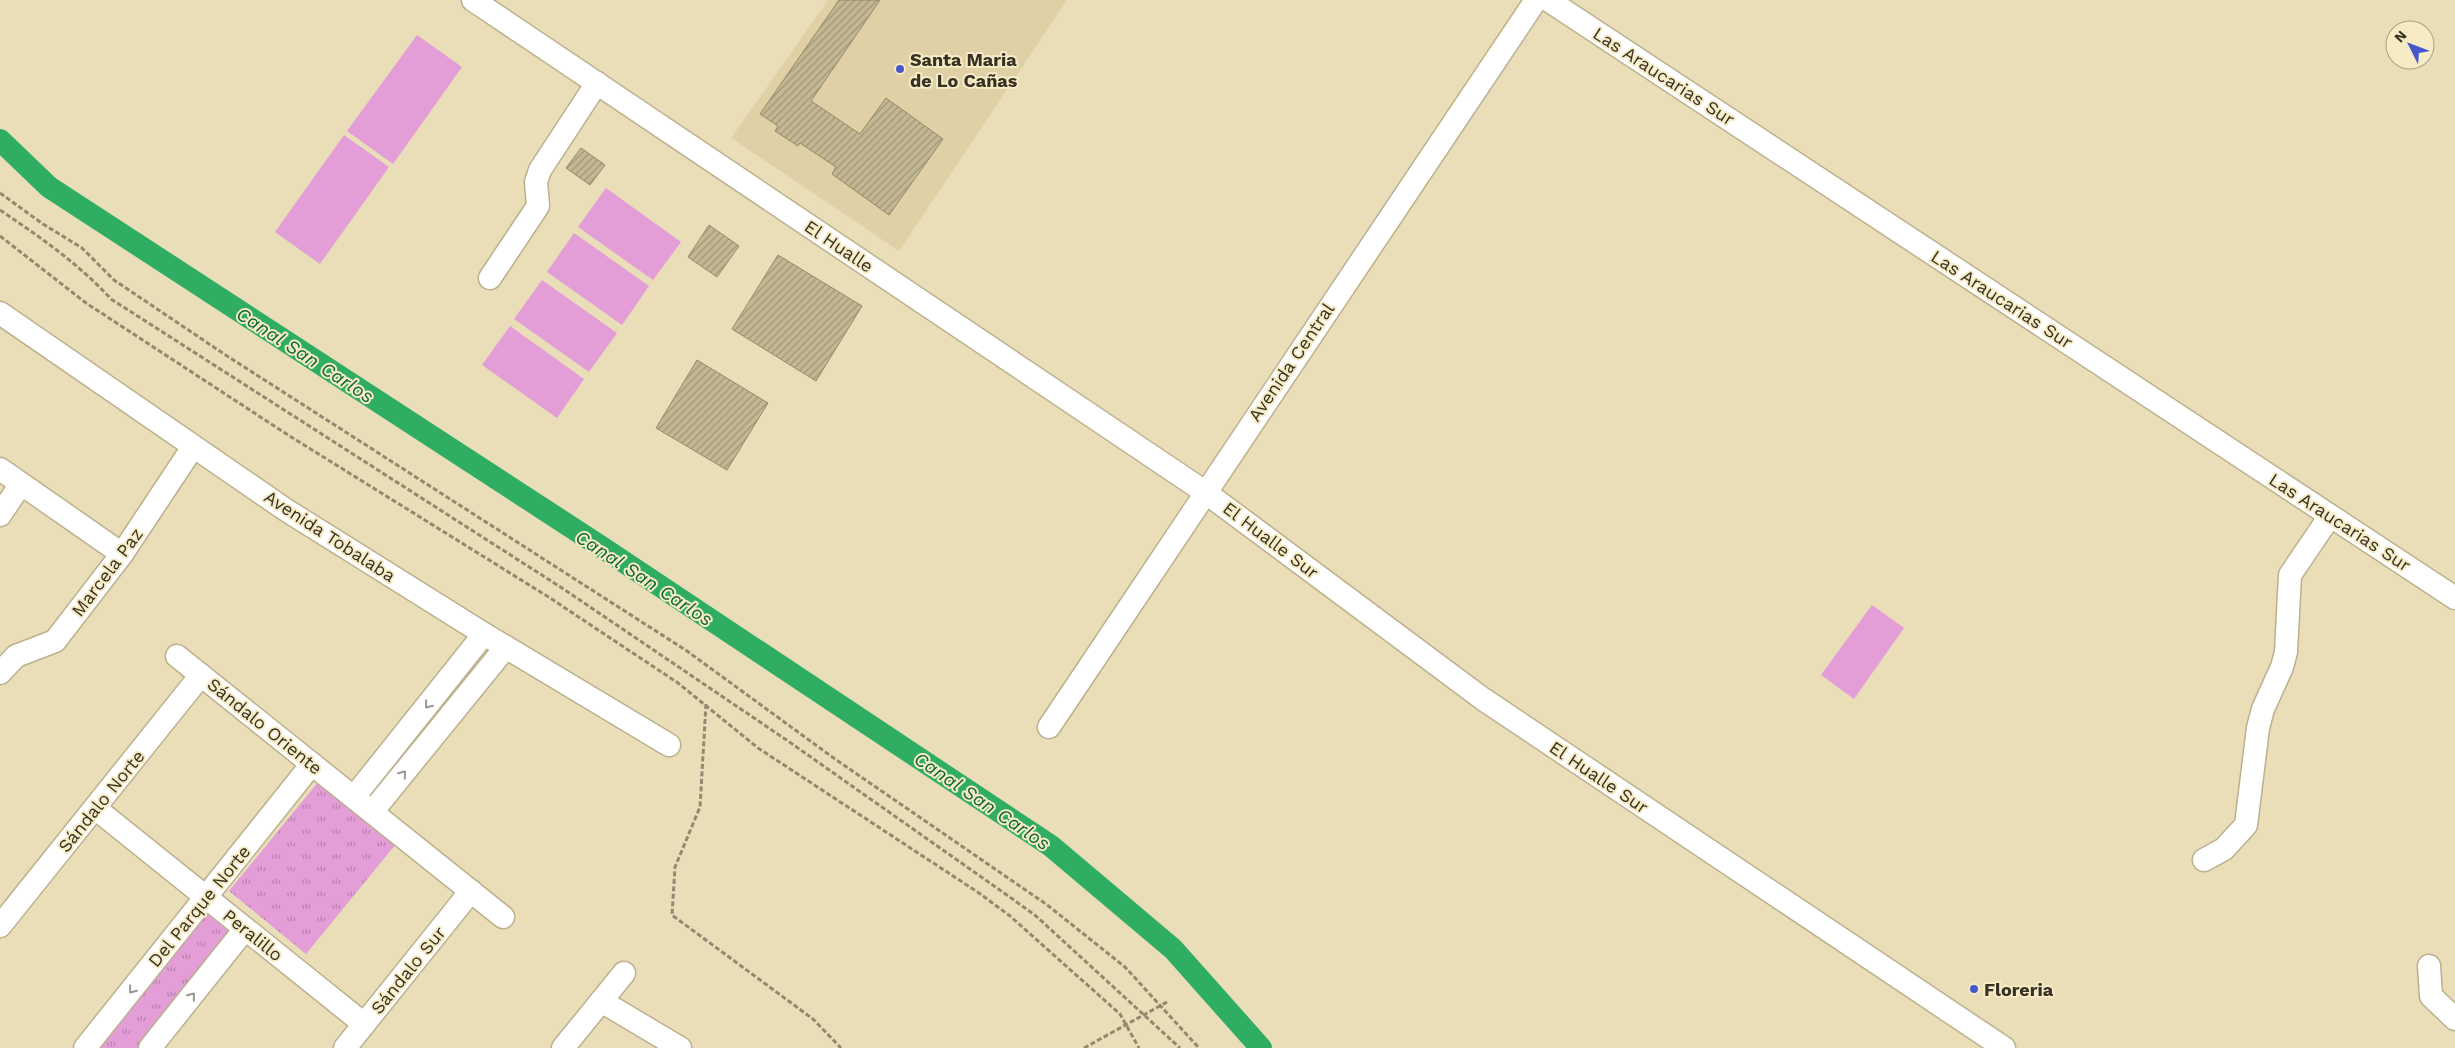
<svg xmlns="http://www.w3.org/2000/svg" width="2455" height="1048" font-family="'Work Sans',sans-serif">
<defs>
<pattern id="grass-tufts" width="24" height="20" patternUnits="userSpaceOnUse" patternTransform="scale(1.25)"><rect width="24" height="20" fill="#e39dd7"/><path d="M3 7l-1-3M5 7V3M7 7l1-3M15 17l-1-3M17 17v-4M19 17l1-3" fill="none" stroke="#b981ae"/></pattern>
<pattern id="building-hatch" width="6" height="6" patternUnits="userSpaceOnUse" patternTransform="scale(1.25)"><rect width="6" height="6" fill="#c3b893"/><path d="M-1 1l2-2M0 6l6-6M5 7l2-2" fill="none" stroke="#9f9678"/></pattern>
</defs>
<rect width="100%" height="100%" fill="#eadeb9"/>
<path fill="#dfd1a5" d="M828 0H1067L899 251 731 138Z"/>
<g fill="url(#grass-tufts)">
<path d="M319 781 396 844 306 954 229 891Z"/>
<path d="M208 906 239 931 144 1048H93Z"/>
</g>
<g fill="#e39dd7">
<path d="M417 35 462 67 393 164 347 131Z"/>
<path d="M344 135 389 167 320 264 275 232Z"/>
<path d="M606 188 681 242 653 280 578 227Z"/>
<path d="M574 233 649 286 622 325 547 272Z"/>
<path d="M542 280 617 333 589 372 514 319Z"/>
<path d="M510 326 584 379 557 418 482 365Z"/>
<path d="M1872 605 1904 628 1854 699 1821 675Z"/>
</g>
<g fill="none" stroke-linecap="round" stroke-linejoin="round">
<path stroke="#2fae63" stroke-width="22" d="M0 140 49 187 600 546 1051 846 1173 949 1261 1048"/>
</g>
<g fill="url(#building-hatch)" stroke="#958a67">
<path d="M839 0H880L811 101 860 134 886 98 943 139 889 215 832 174 836 167 800 143 798 146 775 131 778 126 760 114Z"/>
<path d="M581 148 605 165 590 185 566 168Z"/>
<path d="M709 225 739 246 717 277 688 257Z"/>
<path d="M778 255 862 306 816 381 732 329Z"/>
<path d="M697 360 768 403 727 470 656 428Z"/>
</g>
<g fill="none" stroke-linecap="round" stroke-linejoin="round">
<g stroke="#bcb18d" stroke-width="25">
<g id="minor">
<path d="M473 0 1205 492 1483 699 2004 1048"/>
<path d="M1548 0 2455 598"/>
<path d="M490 278 538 206 536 182 540 170 597 83"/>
<path d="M0 313 286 510 484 634 669 745"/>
<path d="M0 469 122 554"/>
<path d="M0 515 21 484"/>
<path d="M177 656 503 917"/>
<path d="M0 673 16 656 55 641 122 554 193 447"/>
<path d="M1049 727 1536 0"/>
<path d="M354 797 484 634"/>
<path d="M95 808 364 1024"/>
<path d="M372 812 506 647"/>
<path d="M2204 860 2224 849 2246 825 2258 728 2263 709 2282 667 2286 652 2290 575 2330 516"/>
<path d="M0 926 201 675"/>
<path d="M2429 966 2431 996 2455 1019"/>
<path d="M601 1001 680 1048"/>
<path d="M85 1048 312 764"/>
<path d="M150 1048 245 929"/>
<path d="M345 1048 471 891"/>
<path d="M563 1048 624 973"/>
</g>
</g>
<g stroke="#928a70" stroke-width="3" stroke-dasharray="5 2.5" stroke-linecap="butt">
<path d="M0 193 43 224 82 248 114 280 224 354 687 651 835 759 1046 904 1125 967 1199 1048"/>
<path d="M0 210C40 237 79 264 111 299L562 588 788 741 1014 900 1036 916 1180 1048"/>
<path d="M0 236 86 303 288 435 547 596 678 683 758 748 979 893 1010 916 1120 1014 1139 1048"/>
<path d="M706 704 700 807 675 867 672 915 813 1019 841 1048"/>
<path d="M1084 1048 1167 1002"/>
</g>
<use href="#minor" stroke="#fff" stroke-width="22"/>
</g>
<defs><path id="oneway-chevron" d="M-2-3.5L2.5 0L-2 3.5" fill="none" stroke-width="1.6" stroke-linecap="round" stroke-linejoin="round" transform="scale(1.25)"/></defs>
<g stroke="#9a9891">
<use href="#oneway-chevron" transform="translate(428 705) rotate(129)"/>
<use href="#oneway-chevron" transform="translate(403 774) rotate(-51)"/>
<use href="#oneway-chevron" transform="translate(132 990) rotate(129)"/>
<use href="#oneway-chevron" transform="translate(192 996) rotate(-51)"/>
</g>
<g fill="#4656cb" stroke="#f7ebc6" stroke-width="2">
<circle cx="900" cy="69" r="5"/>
<circle cx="1974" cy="989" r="5"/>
</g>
<g text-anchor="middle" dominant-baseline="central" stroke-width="4" stroke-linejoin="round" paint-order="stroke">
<g font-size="18" font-weight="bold" fill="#363123" stroke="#f7ebc6" text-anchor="start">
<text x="910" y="59">Santa Maria<tspan x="910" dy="21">de Lo Cañas</tspan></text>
<text x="1984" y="989">Floreria</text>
</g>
<g font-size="18" fill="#363123" stroke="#f7ebc6">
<text transform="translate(1664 76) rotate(33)">Las Araucarias Sur</text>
<text transform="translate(839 246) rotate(34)">El Hualle</text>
<text transform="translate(2002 299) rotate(33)">Las Araucarias Sur</text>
<text transform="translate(1291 362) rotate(-56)">Avenida Central</text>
<text transform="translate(2340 522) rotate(33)">Las Araucarias Sur</text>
<text transform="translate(330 536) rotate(33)">Avenida Tobalaba</text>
<text transform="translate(1271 540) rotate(37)">El Hualle Sur</text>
<text transform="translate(107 572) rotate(-53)">Marcela Paz</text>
<text transform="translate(265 726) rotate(39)">Sándalo Oriente</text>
<text transform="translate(1599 777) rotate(34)">El Hualle Sur</text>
<text transform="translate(101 801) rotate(-51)">Sándalo Norte</text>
<text transform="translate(199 906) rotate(-51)">Del Parque Norte</text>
<text transform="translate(253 935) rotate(39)">Peralillo</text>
<text transform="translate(408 970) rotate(-51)">Sándalo Sur</text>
</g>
<g font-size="19" font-style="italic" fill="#0e6735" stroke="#f7ebc6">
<text transform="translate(305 355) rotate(33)">Canal San Carlos</text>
<text transform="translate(644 578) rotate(33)">Canal San Carlos</text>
<text transform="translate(982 801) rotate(34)">Canal San Carlos</text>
</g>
</g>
<g transform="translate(2410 45) rotate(312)"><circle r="24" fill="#f7ebc6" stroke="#aaa185"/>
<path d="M0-4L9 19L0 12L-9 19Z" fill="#4656cb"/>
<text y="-8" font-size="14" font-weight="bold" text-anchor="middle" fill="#363123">N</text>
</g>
</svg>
